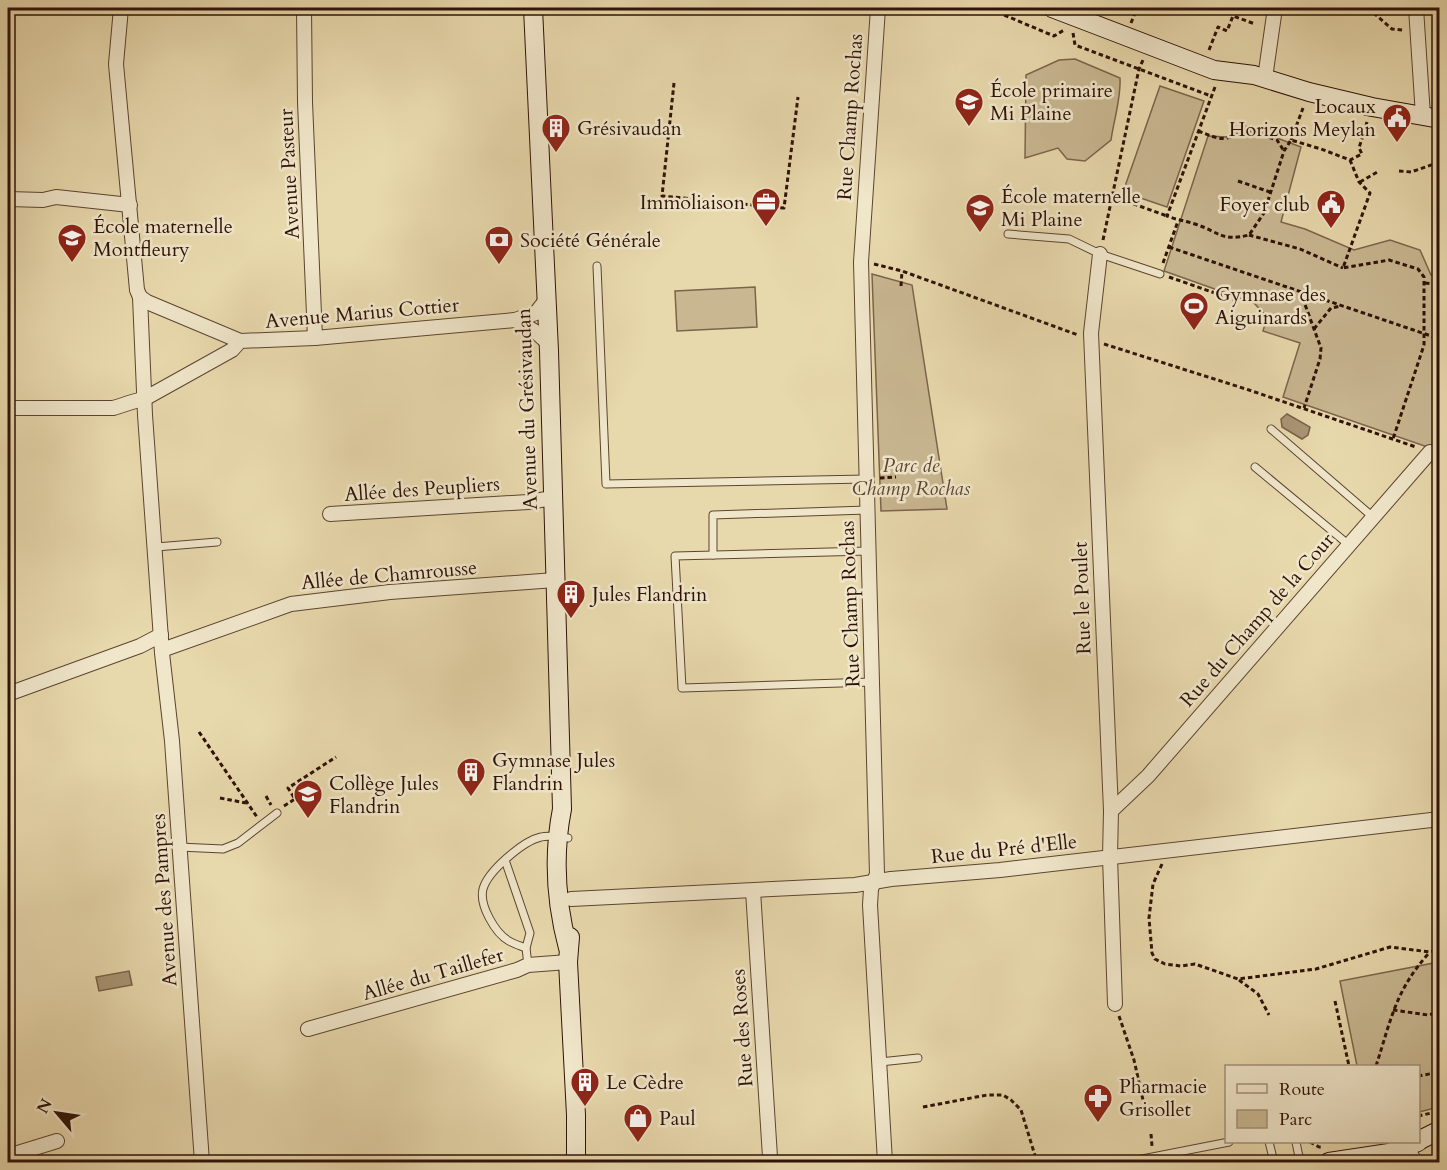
<svg xmlns="http://www.w3.org/2000/svg" width="1447" height="1170" font-family="Cardo,serif">
<rect width="100%" height="100%" fill="#e8d9ad"/>
<filter id="stains"><feTurbulence type="fractalNoise" baseFrequency=".00333" numOctaves="4"/><feColorMatrix values="0 0 0 0 .2 0 0 0 0 .09 0 0 0 0 .02 0 0 0 .5 -.17"/></filter>
<radialGradient id="worn" r=".72"><stop offset=".6" stop-color="#630" stop-opacity="0"/><stop offset="1" stop-color="#630" stop-opacity=".3"/></radialGradient>
<g fill="#c8b791" stroke="#7b644c" stroke-width="1.5">
<path d="M1075 59 1120 78C1121 99 1114 119 1111 140L1085 161 1067 159 1058 148 1025 158 1026 75 1059 60Z"/>
<path d="M1160 86 1204 101 1167 207 1123 192Z"/>
<path d="M1245 126 1301 147 1281 222 1305 229 1354 250 1390 240 1420 250 1431 275 1439 274V451L1283 397 1300 343 1263 331 1267 317 1254 303 1164 271 1208 136 1227 137Z"/>
<path d="M872 274 912 285 947 509 881 511Z"/>
<path d="M755 287 757 327 677 331 675 291Z"/>
<path d="M1439 962V1107L1419 1112 1418 1066H1357L1340 981Z"/>
</g>
<g fill="#a99575" stroke="#786149" stroke-width="1.5">
<path d="M1287 414 1310 427 1308 435 1302 439 1282 427 1281 419Z"/>
<path d="M129 971 132 985 99 991 96 977Z"/>
</g>
<g fill="none" stroke-linecap="round" stroke-linejoin="round">
<g stroke="#5c4430" stroke-width="9">
<g id="lane">
<path d="M1008 234 1069 239 1100 254 1160 274"/>
<path d="M597 266 606 484 866 479"/>
<path d="M1271 429 1373 517"/>
<path d="M1255 467 1349 545"/>
<path d="M156 547 217 542"/>
<path d="M868 551 675 556 682 688 872 682"/>
<path d="M713 555V515L867 510"/>
<path d="M179 847 223 849 238 843 277 813"/>
<path d="M505 860 530 933 526 948 528 965"/>
<path d="M526 948C521 946 514 944 509 941 495 933 479 905 483 889 488 871 523 841 541 837 549 835 560 837 568 838"/>
<path d="M880 1062 918 1058"/>
<path d="M1269 1142 1274 1162"/>
<path d="M1296 1142 1300 1162"/>
<path d="M1409 1146 1420 1162"/>
<path d="M1127 1162 1229 1142"/>
</g>
</g>
<g stroke="#5c4430" stroke-width="16">
<g id="street">
<path d="M121 8 116 64 137 290 140 297 147 302 240 341"/>
<path d="M304 8 305 102 315 338"/>
<path d="M878 8 861 262 877 874 871 889 870 905 885 1162"/>
<path d="M1416 8 1423 116"/>
<path d="M1265 78 1275 8"/>
<path d="M8 199 43 200 56 197 130 205"/>
<path d="M1100 254 1091 333 1111 811 1110 857 1115 1004"/>
<path d="M140 297 145 415 162 653 172 741 202 1162"/>
<path d="M515 320 536 332 548 343"/>
<path d="M8 408H113C124 405 133 401 144 399L232 350 240 341 315 338 515 320 536 313 546 300"/>
<path d="M330 514 528 502 553 498"/>
<path d="M162 650 291 604 390 592 555 580"/>
<path d="M8 694 140 646 161 635"/>
<path d="M1111 811 1148 776 1430 452"/>
<path d="M753 891 770 1157 768 1162"/>
<path d="M571 899 855 885 891 879 1000 870 1440 819"/>
<path d="M308 1029 517 970 528 965 568 962"/>
<path d="M8 1156 57 1141"/>
</g>
</g>
<g stroke="#2e1207" stroke-width="20">
<g id="secondary">
<path d="M533 8 549 351 562 809C553 855 556 903 568 948"/>
<path d="M1052 8 1214 70 1254 75 1309 92 1372 107 1440 119"/>
<path d="M570 937 568 962 576 1115V1162"/>
<path d="M1418 1141 1440 1130"/>
<path d="M1329 1162 1389 1153 1418 1142"/>
</g>
</g>
<g stroke="#2e1207" stroke-width="3" stroke-dasharray="4.5 3" stroke-linecap="butt">
<path d="M1002 8 1004 15 1054 36 1064 30"/>
<path d="M1368 8 1392 29 1403 30"/>
<path d="M1131 23 1137 8"/>
<path d="M1073 33 1075 45 1211 96"/>
<path d="M1209 50 1218 27 1227 31 1233 16 1255 24"/>
<path d="M674 83 662 196 784 208 798 97"/>
<path d="M1215 87 1167 216C1177 220 1186 221 1195 224 1219 232 1222 242 1249 235L1264 213 1284 151 1291 140 1321 149 1350 160 1362 154 1359 148 1367 122"/>
<path d="M1198 131C1222 140 1222 142 1246 130L1277 140 1284 151"/>
<path d="M1291 140 1303 108"/>
<path d="M1350 160 1359 182 1370 193 1343 268 1389 260 1418 269 1424 277V345L1393 439"/>
<path d="M1399 171 1411 172 1440 162"/>
<path d="M1238 181 1270 192"/>
<path d="M1360 182 1379 171"/>
<path d="M1112 196 1167 216"/>
<path d="M1249 235 1300 249 1343 268"/>
<path d="M1103 240 1139 69 1143 60"/>
<path d="M1169 247 1440 339"/>
<path d="M1163 263 1178 221"/>
<path d="M874 264 902 271 1078 335"/>
<path d="M1169 277 1238 301"/>
<path d="M1425 283 1440 285"/>
<path d="M901 286 902 271"/>
<path d="M1300 291 1321 348 1320 359 1304 408"/>
<path d="M1314 329 1331 308 1341 306"/>
<path d="M1104 344 1249 390 1416 447"/>
<path d="M880 478 896 477"/>
<path d="M199 732 257 817"/>
<path d="M266 796 271 805"/>
<path d="M220 798 246 803"/>
<path d="M284 806 295 799 288 788 336 757"/>
<path d="M1162 864 1153 884 1149 918 1152 953 1155 959 1165 964 1181 966 1195 964 1238 979 1316 969 1390 947 1430 952 1440 949"/>
<path d="M1239 980 1258 994 1269 1015"/>
<path d="M1335 1001 1349 1066"/>
<path d="M1393 1010 1428 1015 1440 1012"/>
<path d="M1119 1016 1134 1060 1143 1100"/>
<path d="M1376 1066C1391 1020 1395 991 1429 953"/>
<path d="M1418 1076 1440 1072"/>
<path d="M923 1107 987 1095H1003L1011 1100 1021 1110 1037 1162"/>
<path d="M1418 1116 1440 1111"/>
<path d="M1151 1134 1152 1146"/>
<path d="M1310 1142 1319 1147H1322"/>
</g>
<use href="#lane" stroke="#f0e6ca" stroke-width="7"/>
<use href="#street" stroke="#f0e6ca" stroke-width="14"/>
<use href="#secondary" stroke="#f0e6ca" stroke-width="18"/>
</g>
<defs>
<g id="school-pin" transform="scale(1.5)"><path d="M0 17L-7.5 6A9.5 9.5 0 1 1 7.5 6Z" fill="#8f2418" stroke="#f0e6ca"/><path d="M0-5L7-2L0 1L-7-2ZM-4 1L0 2.5L4 1V4Q0 6-4 4Z" fill="#fff"/></g>
<g id="civic-pin" transform="scale(1.5)"><path d="M0 17L-7.5 6A9.5 9.5 0 1 1 7.5 6Z" fill="#8f2418" stroke="#f0e6ca"/><path d="M-.6-6.5H3V-4.5H.6V-3L4-1V1h2V6H-6V1h2V-1L-.6-3ZM-1.2 2.5V6h2.4V2.5Z" fill="#fff"/></g>
<g id="building-pin" transform="scale(1.5)"><path d="M0 17L-7.5 6A9.5 9.5 0 1 1 7.5 6Z" fill="#8f2418" stroke="#f0e6ca"/><path d="M-4-6H4V6H1V3H-1V6H-4ZM-2.5-4.3h1.7v1.8h-1.7ZM.8-4.3h1.7v1.8H.8ZM-2.5-1h1.7V.8h-1.7ZM.8-1h1.7V.8H.8Z" fill="#fff"/></g>
<g id="office-pin" transform="scale(1.5)"><path d="M0 17L-7.5 6A9.5 9.5 0 1 1 7.5 6Z" fill="#8f2418" stroke="#f0e6ca"/><path d="M-6-3h4V-5.5h4V-3h4V5H-6ZM-1-4.5V-3h2v-1.5ZM-6 0V1H6V0Z" fill="#fff"/></g>
<g id="bank-pin" transform="scale(1.5)"><path d="M0 17L-7.5 6A9.5 9.5 0 1 1 7.5 6Z" fill="#8f2418" stroke="#f0e6ca"/><path d="M-6-4H6V4H-6ZM0-2.3a2.3 2.3 0 1 0 0 4.6a2.3 2.3 0 1 0 0-4.6Z" fill="#fff"/></g>
<g id="stadium-pin" transform="scale(1.5)"><path d="M0 17L-7.5 6A9.5 9.5 0 1 1 7.5 6Z" fill="#8f2418" stroke="#f0e6ca"/><path d="M0-5a6.5 5 0 1 0 0 10a6.5 5 0 1 0 0-10ZM-3.5-1.8h7v3.6h-7Z" fill="#fff"/></g>
<g id="pharmacy-pin" transform="scale(1.5)"><path d="M0 17L-7.5 6A9.5 9.5 0 1 1 7.5 6Z" fill="#8f2418" stroke="#f0e6ca"/><path d="M-2-6h4v4h4v4h-4v4h-4v-4h-4v-4h4Z" fill="#fff"/></g>
<g id="shop-pin" transform="scale(1.5)"><path d="M0 17L-7.5 6A9.5 9.5 0 1 1 7.5 6Z" fill="#8f2418" stroke="#f0e6ca"/><path d="M-5-2.5h2.3a2.7 3.5 0 0 1 5.4 0H5L5.5 6h-11ZM-1.5-2.5h3a1.5 2.3 0 0 0-3 0Z" fill="#fff"/></g>
</defs>
<g fill-rule="evenodd">
<use href="#school-pin" x="969" y="102"/>
<use href="#civic-pin" x="1397" y="118"/>
<use href="#building-pin" x="556" y="128"/>
<use href="#office-pin" x="766" y="202"/>
<use href="#civic-pin" x="1331" y="204"/>
<use href="#school-pin" x="980" y="208"/>
<use href="#school-pin" x="72" y="238"/>
<use href="#bank-pin" x="499" y="240"/>
<use href="#stadium-pin" x="1194" y="306"/>
<use href="#building-pin" x="571" y="594"/>
<use href="#building-pin" x="471" y="772"/>
<use href="#school-pin" x="308" y="794"/>
<use href="#building-pin" x="585" y="1082"/>
<use href="#pharmacy-pin" x="1098" y="1098"/>
<use href="#shop-pin" x="638" y="1118"/>
</g>
<g text-anchor="middle" dominant-baseline="central" stroke-width="5" stroke-linejoin="round" paint-order="stroke">
<g font-size="20" fill="#2e1207" stroke="#f0e6ca" text-anchor="start">
<text x="990" y="90">École primaire<tspan x="990" dy="23">Mi Plaine</tspan></text>
<text x="1376" y="106" text-anchor="end">Locaux<tspan x="1376" dy="23">Horizons Meylan</tspan></text>
<text x="577" y="128">Grésivaudan</text>
<text x="1001" y="196">École maternelle<tspan x="1001" dy="23">Mi Plaine</tspan></text>
<text x="745" y="202" text-anchor="end">Immoliaison</text>
<text x="1310" y="204" text-anchor="end">Foyer club</text>
<text x="93" y="226">École maternelle<tspan x="93" dy="23">Montfleury</tspan></text>
<text x="520" y="240">Société Générale</text>
<text x="1215" y="294">Gymnase des<tspan x="1215" dy="23">Aiguinards</tspan></text>
<text x="592" y="594">Jules Flandrin</text>
<text x="492" y="760">Gymnase Jules<tspan x="492" dy="23">Flandrin</tspan></text>
<text x="329" y="783">Collège Jules<tspan x="329" dy="23">Flandrin</tspan></text>
<text x="606" y="1082">Le Cèdre</text>
<text x="1119" y="1086">Pharmacie<tspan x="1119" dy="23">Grisollet</tspan></text>
<text x="659" y="1118">Paul</text>
</g>
<g font-size="20" fill="#2e1207" stroke="#f0e6ca">
<text transform="translate(850 117) rotate(-86)">Rue Champ Rochas</text>
<text transform="translate(289 174) rotate(-93)">Avenue Pasteur</text>
<text transform="translate(362 313) rotate(-5)">Avenue Marius Cottier</text>
<text transform="translate(527 409) rotate(-92)">Avenue du Grésivaudan</text>
<text transform="translate(422 489) rotate(-4)">Allée des Peupliers</text>
<text transform="translate(389 575) rotate(-5)">Allée de Chamrousse</text>
<text transform="translate(1082 598) rotate(-92)">Rue le Poulet</text>
<text transform="translate(850 604) rotate(-92)">Rue Champ Rochas</text>
<text transform="translate(1257 620) rotate(-49)">Rue du Champ de la Cour</text>
<text transform="translate(1004 849) rotate(-6)">Rue du Pré d'Elle</text>
<text transform="translate(164 900) rotate(-94)">Avenue des Pampres</text>
<text transform="translate(433 974) rotate(-16)">Allée du Taillefer</text>
<text transform="translate(742 1028) rotate(-94)">Rue des Roses</text>
</g>
<g font-size="20" font-style="italic" fill="#5c4430" stroke="#f0e6ca">
<text x="911" y="465">Parc de<tspan x="911" dy="23">Champ Rochas</tspan></text>
</g>
</g>
<rect width="1447" height="1170" fill="none" stroke="#e8d9ad" stroke-width="30"/>
<rect x="9" y="9" width="1429" height="1152" fill="none" stroke="#2e1207" stroke-width="3"/>
<rect x="15" y="15" width="1417" height="1140" fill="none" stroke="#2e1207" stroke-width="1.5"/>
<rect x="1225" y="1065" width="195" height="78" fill="#f0e6ca" stroke="#a2917c" stroke-width="1.5"/>
<rect x="1237" y="1084" width="30" height="9" fill="#f0e6ca" stroke="#a2917c" stroke-width="1.5"/>
<text x="1279" y="1095" font-size="18" fill="#2e1207">Route</text>
<rect x="1237" y="1110" width="30" height="18" fill="#c8b791" stroke="#a2917c" stroke-width="1.5"/>
<text x="1279" y="1125" font-size="18" fill="#2e1207">Parc</text>
<g transform="translate(57 1113) rotate(299)" stroke="#f0e6ca" stroke-width="4.5" paint-order="stroke">
<path d="M0-4.5L10 22L0 15L-10 22Z" fill="#2e1207"/>
<text y="-9" font-size="16" font-weight="bold" text-anchor="middle" fill="#2e1207">N</text>
</g>
<rect width="100%" height="100%" filter="url(#stains)"/>
<rect width="100%" height="100%" fill="url(#worn)"/>
</svg>
